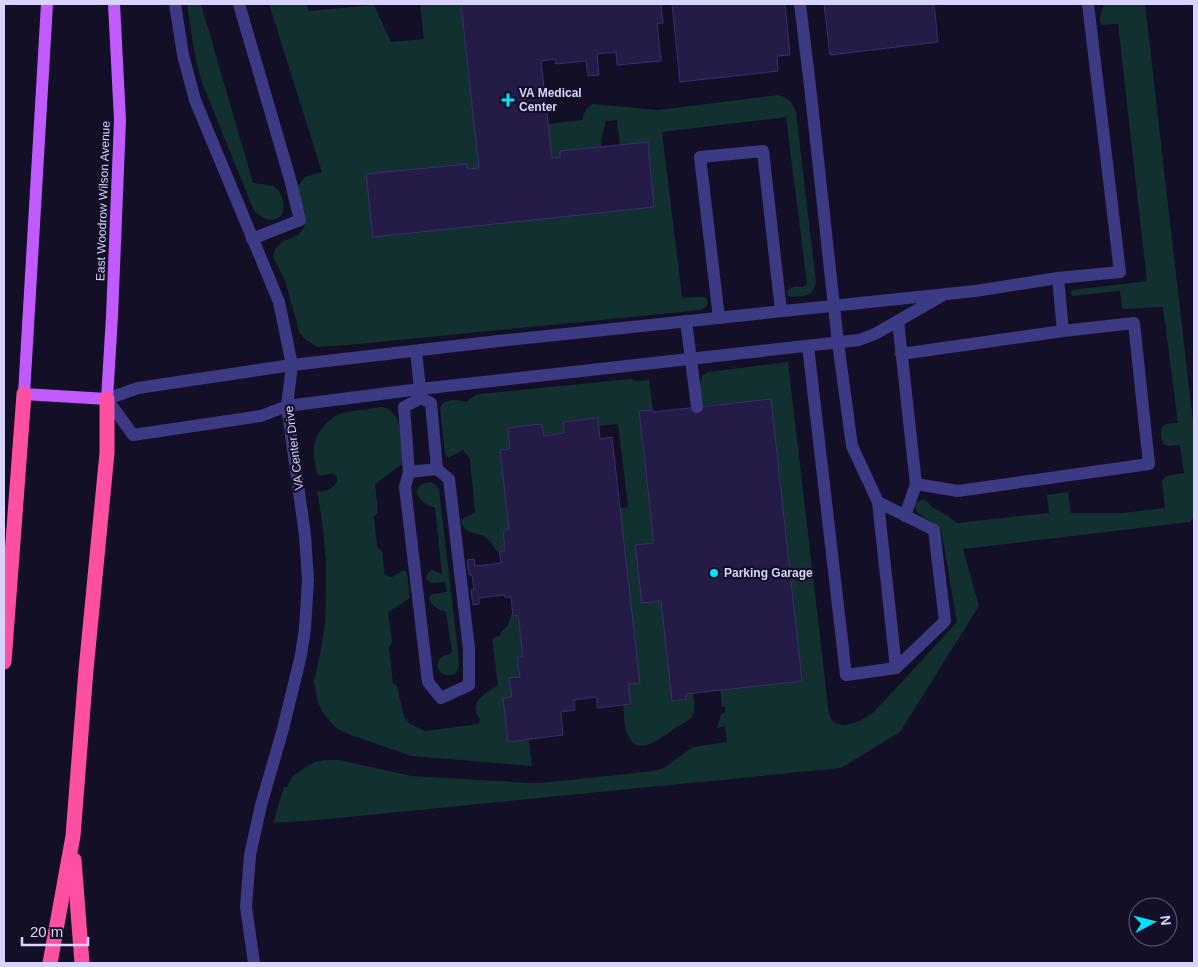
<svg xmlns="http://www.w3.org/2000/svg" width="1198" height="967" font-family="Arial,sans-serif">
<rect width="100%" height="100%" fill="#130f26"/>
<g fill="#12302f">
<path d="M187 4H201L253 183C259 184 267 184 273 186 277 188 279 191 281 195 291 219 271 228 254 211L203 85 197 64 193 44Z"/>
<path d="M269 4H307L308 11 374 5 391 42 424 39 420 4H461L479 168 467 169 466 164 367 174 373 237 654 207 647 142 620 145 617 120 606 121 601 140V147L560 151V157L552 158 548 124 582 120C584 113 586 107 593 104L658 110 779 95C788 98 794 103 796 113L816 282C813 297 805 296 791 297L788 295 787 291C792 286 796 286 803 287L807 284 786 117 662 132 682 297C690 299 699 295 706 298L708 303 706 307 701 310 359 344 318 347 306 340 300 334 285 281 273 257 275 249 282 242 298 235 304 228 306 219 297 187 305 177 322 172Z"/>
<path d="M1104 4H1145L1194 431V516L1190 522 963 549 979 606 900 732 841 768 318 820 273 823 284 787H287L292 777 304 768 315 762 324 760H339L411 776 529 783H540L654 771 664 768 693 747 727 742 725 726 717 728 721 714 725 713V707H722L720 690 802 681 771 399 701 406 700 383 702 376 708 372 788 362 829 714C836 735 863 721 875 711L957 622 941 529 918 513 915 507 917 502 922 500 927 501 932 507 948 516 957 523 1049 513 1047 495 1068 492 1071 513H1123L1165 508 1162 481 1166 476 1184 473 1180 445C1168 446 1162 449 1161 434 1161 431 1161 429 1163 426 1166 423 1174 423 1178 423L1163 307 1125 309 1122 308 1120 291 1073 296 1071 294V291L1072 290 1147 281 1118 24 1101 25 1100 18Z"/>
<path d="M631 379 635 381 649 380 653 410 639 412 654 543 635 545 642 602 661 601 672 701 686 699V694L693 693C694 703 697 711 690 719 682 724 674 729 667 734 655 741 637 756 628 735 624 727 624 714 623 705L631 704 628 684 639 683 620 508 628 507 618 424 599 426 598 418 563 422 564 433 544 435 542 424 508 428 510 449 500 451 509 529 503 530 505 551H497C493 546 490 539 483 536 473 531 464 534 461 520L475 512 470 459 463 450 450 457H447L445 453 440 408C444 398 457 399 466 402L474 396 480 394Z"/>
<path d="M382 407C403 410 401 442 404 459L402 464 375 484 378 512 374 517 377 546 382 552 385 575 392 577 404 570 407 573 410 598 388 612 392 642 389 648 393 683 397 686 404 717 410 724 425 731 479 724 480 719C467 702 485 694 498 685L492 639 500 635 501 632 508 625 511 615 512 614 513 616 518 615 523 657 517 658 520 677 510 678 512 697 529 739 532 766 412 756 353 736 337 729 323 713 318 702 314 682 321 649 325 623 326 591V562L322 520 317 491C326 493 332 489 337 482V477L333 473C326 474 323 477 317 474 315 465 313 456 314 447 316 432 329 417 343 413 355 410 369 409 382 407Z"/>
<path d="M431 482 437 486 439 490 458 651 459 666 455 674C438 681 428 658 450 654L452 652 446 612C438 609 431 607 429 597L432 594 447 592 445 582 432 583 427 580C426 575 427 572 432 570L442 574 435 508C430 506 424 504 420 499 412 489 421 483 431 482Z"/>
</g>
<g fill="#241b47" stroke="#3b2d73">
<path d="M461 4H661L663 23 657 24 661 61 617 65 616 52 597 54 599 75 588 76 586 61 556 64 555 59 541 61 552 158 560 157V151L648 142 654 207 373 237 366 174 467 164V169L479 168Z"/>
<path d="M672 4H785L790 55 777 56 778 71 680 82Z"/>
<path d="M824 4H934L938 42 830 55Z"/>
<path d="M771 399 802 681 686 694V699L672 701 661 601 642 603 635 545 654 543 639 411 653 410V412Z"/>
<path d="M598 418 600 439 612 437 640 683 628 684 631 704 597 708V697L574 700 575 710 561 712 563 735 508 742 503 698 512 697 509 678 520 677 517 657H523L518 615 513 616 511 597H505L504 595 479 598V604L473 605 471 590 474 589 472 575H469L467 560 474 559 475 566 501 563 499 551H505L503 530 509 529 500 450 510 449 508 428 542 424 544 436 564 433 563 422Z"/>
</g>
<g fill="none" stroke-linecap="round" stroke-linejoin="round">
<g stroke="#3d3a85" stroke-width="12">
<path d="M175 4 183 55 195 100 279 302 292 365 287 406 305 535 308 580 305 628 301 655 283 729 261 805 250 855 246 907 254 963"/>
<path d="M239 4 290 179 300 220 252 239"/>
<path d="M800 4 810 86 838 343 852 446 878 502 896 668 945 621 934 530 878 502"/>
<path d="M945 294 875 334 859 340 420 389 287 406 261 416 133 435 107 399 138 388 292 365 498 341 975 291 1058 278 1120 272 1088 4"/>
<path d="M719 318 700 157 763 151 781 311"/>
<path d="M686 321 697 407"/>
<path d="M898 321 916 484 958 491 1149 464 1134 323 1063 331 1058 278"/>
<path d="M808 346 846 675 896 668"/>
<path d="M416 351 421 398"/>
<path d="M901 354 1063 331"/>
<path d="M421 398 431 403 437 469"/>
<path d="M409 472 437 469 449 479 469 649V685L441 698 428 682 405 487 409 472 404 407 421 398"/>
<path d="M905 516 916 484"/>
</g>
<path stroke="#c25bff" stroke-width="12" d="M47 4 24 394 107 399 112 316 120 120 114 4"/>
<g stroke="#ff4fa3" stroke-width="15">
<path d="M4 662 24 394"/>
<path d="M74 860 82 963"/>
<path d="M50 963 73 836 86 670 107 453V399"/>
</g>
</g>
<g fill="#00e5ff" stroke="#130f26" stroke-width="2">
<path d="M505.5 92.5h5v5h5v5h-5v5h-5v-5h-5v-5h5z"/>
<circle cx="714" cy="573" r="5"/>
</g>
<g text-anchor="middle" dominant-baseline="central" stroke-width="4.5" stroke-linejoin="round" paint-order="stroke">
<g font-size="12" font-weight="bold" fill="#d9d4ff" stroke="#130f26" text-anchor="start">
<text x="519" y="93">VA Medical<tspan x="519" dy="14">Center</tspan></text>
<text x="724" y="573">Parking Garage</text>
</g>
<g font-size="12" fill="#d9d4ff" stroke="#130f26">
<text transform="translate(103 201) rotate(-88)">East Woodrow Wilson Avenue</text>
<text transform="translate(294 448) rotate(-97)">VA Center Drive</text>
</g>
</g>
<rect width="1198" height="967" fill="none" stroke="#d9d4ff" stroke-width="10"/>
<g transform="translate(1153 922) rotate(83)"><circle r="24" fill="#130f26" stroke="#625e7d"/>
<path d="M0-4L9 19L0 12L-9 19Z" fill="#00e5ff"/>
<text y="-8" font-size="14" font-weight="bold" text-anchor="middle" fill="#d9d4ff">N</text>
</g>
<path d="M22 937v8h66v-8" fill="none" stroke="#d9d4ff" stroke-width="2.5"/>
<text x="30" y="937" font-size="15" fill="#d9d4ff" stroke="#130f26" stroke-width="4" paint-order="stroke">20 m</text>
</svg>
